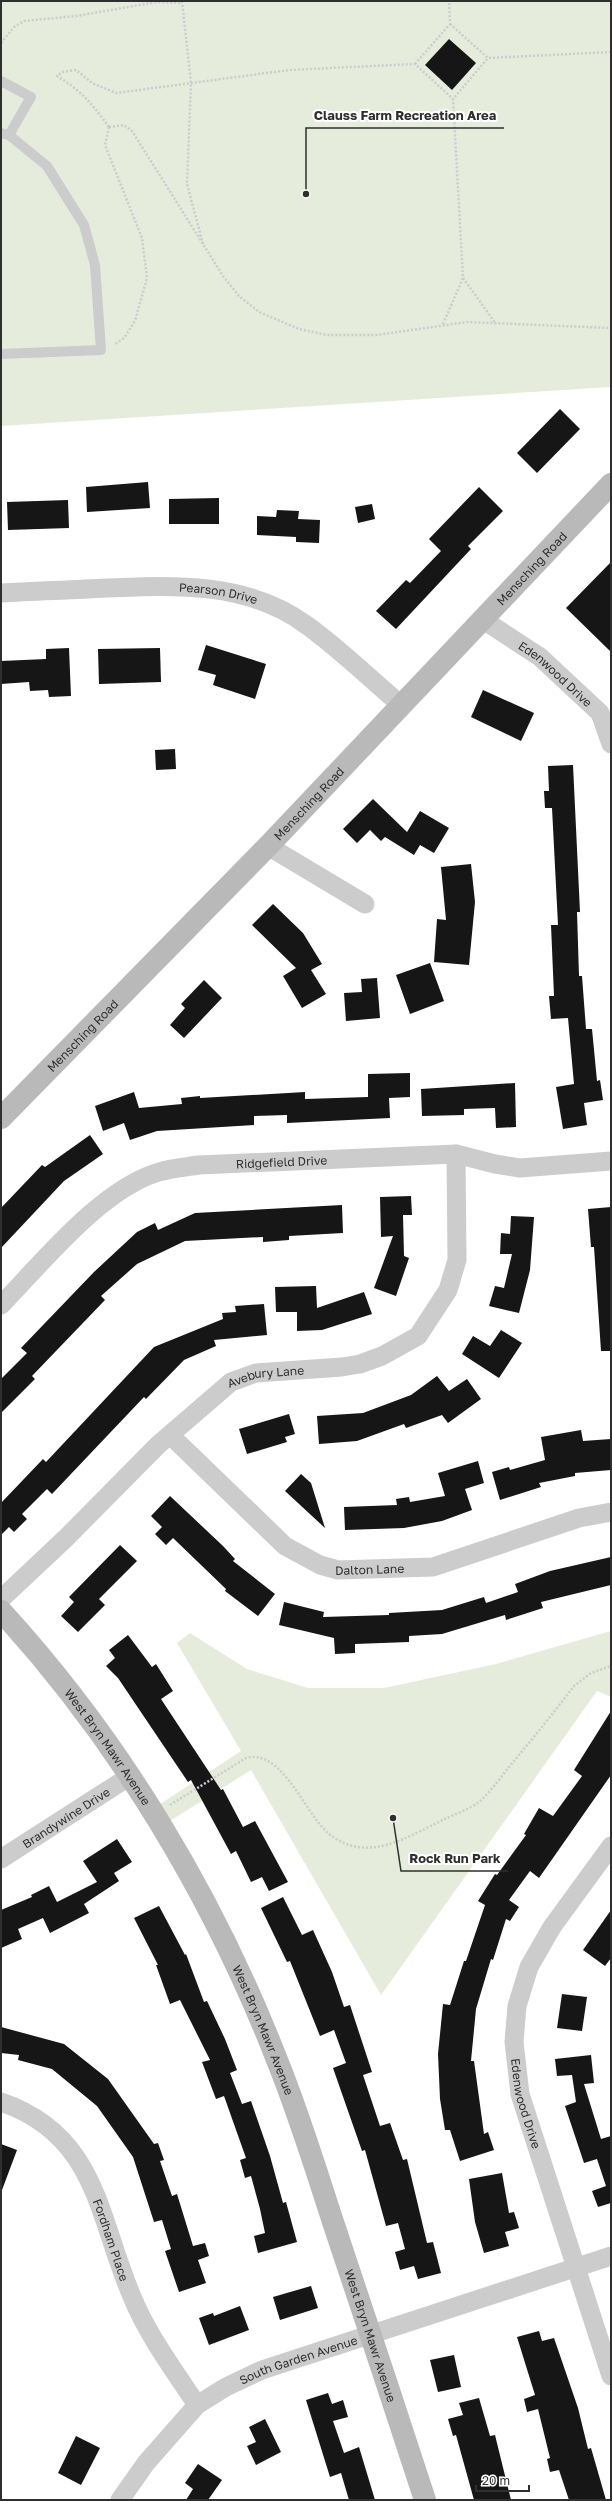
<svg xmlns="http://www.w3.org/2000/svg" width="612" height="2501" font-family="'Golos Text',sans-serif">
<rect width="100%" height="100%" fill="#fff"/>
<g fill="#e5ecdc">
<path d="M1 1H611V387L1 426Z"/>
<path d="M611 1631V1697L597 1691 381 1995 251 1770 162 1826 151 1810 241 1751 177 1643 190 1633 247 1669 308 1688H384L496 1664Z"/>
</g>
<g fill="#161616">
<path d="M449 39 476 63 452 90 425 65Z"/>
<path d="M560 409 580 429 537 473 517 453Z"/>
<path d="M148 482 150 508 87 512 86 487Z"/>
<path d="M479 487 503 511 468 546 471 549 396 629 376 611 406 580 410 583 441 551 429 539Z"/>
<path d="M219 498V524H169V499Z"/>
<path d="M68 500 69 528 8 530 7 502Z"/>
<path d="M372 504 375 519 358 523 355 507Z"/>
<path d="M277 510 299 511 298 519 320 520 319 543 296 542V537L257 535V516L276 517Z"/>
<path d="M611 562V652L566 608Z"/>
<path d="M206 645 266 664 255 699 213 685 216 675 198 670Z"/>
<path d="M69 648 71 696 49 697 48 690 30 691 29 682 1 684V661L46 659V649Z"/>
<path d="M160 648 161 682 99 684 98 649Z"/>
<path d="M483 690 534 713 521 741 471 717Z"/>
<path d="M175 749 176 769 156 770 155 750Z"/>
<path d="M573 765 580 912H577L579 976H582L586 1029H592L597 1081 600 1080 603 1100 584 1103 587 1125 563 1129 556 1087 574 1084 568 1018 551 1019 549 996H554L551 925H558L552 808H545L544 791H549L548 766Z"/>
<path d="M373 799 407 832 420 811 449 828 434 853 420 845 414 855 385 837 381 841 370 830 357 843 343 829Z"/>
<path d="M471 864 475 902 469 965 434 962 437 919 446 920 441 867Z"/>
<path d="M273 904 303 933 322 964 311 970 326 994 302 1008 283 976 296 968 252 925Z"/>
<path d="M430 963 444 1001 410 1014 396 975Z"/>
<path d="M377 978 380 1018 346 1021 344 993 362 992 361 979Z"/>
<path d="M204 980 222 998 184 1038 170 1025 185 1008 181 1004Z"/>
<path d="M410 1073V1097L389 1098 390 1118 287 1123V1115L254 1116V1125L157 1131 130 1140 124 1123 103 1131 95 1106 134 1092 139 1108 182 1104 181 1098 200 1096V1098L305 1092V1099L368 1097V1074Z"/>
<path d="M515 1083 516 1127 496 1128 495 1108 464 1109V1115L422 1116 421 1089Z"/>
<path d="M90 1135 103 1154 64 1181 1 1248V1208L42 1165 45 1167Z"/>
<path d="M411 1196 412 1215H403L404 1256 409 1258 396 1296 374 1288 393 1236 381 1237 380 1197Z"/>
<path d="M342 1205 343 1233 289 1236V1240L263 1242V1237L185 1241 137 1264 101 1296 105 1300 32 1376 35 1379 1 1413V1379L27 1353 21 1348 94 1272 137 1232 155 1223 158 1230 195 1213Z"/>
<path d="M611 1207V1351H601L594 1247H591L588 1209Z"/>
<path d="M511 1216 534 1217 530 1270 519 1313 489 1306 495 1286 504 1288 512 1254H500L501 1233 510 1234Z"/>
<path d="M316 1286 317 1308 364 1292 372 1314 322 1330 297 1331V1312H276L275 1287Z"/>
<path d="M264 1304 267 1335 214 1340 216 1346 184 1360 146 1399 144 1397 52 1494 47 1489 22 1514 27 1519 14 1532 9 1527 1 1535V1503L43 1459 46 1462 154 1347 223 1319 222 1313 236 1312 235 1306Z"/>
<path d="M501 1330 522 1343 499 1378 462 1354 473 1336 490 1346Z"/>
<path d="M437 1376 449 1391 467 1379 481 1399 448 1423 442 1415 406 1428 404 1424 357 1441 319 1444 317 1416 363 1413 411 1395Z"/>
<path d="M289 1414 295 1434 285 1437 287 1442 247 1454 239 1429Z"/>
<path d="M581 1430 583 1441 611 1439V1470L575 1473V1476L539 1483 541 1487 500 1500 492 1472 509 1467 510 1470 545 1460 541 1437Z"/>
<path d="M478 1461 484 1483 465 1489 472 1510 442 1521 404 1528 345 1530 344 1507 397 1505 396 1499 409 1497 410 1502 445 1496 438 1473Z"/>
<path d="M301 1474 311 1483 325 1528 285 1491Z"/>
<path d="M170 1496 223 1546 235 1559 233 1561 275 1594 258 1616 225 1591 226 1589 173 1538 166 1545 155 1534 162 1527 151 1516Z"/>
<path d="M120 1545 137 1561 99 1599 105 1605 78 1632 61 1616 74 1602 69 1597Z"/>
<path d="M611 1557V1585L541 1602 543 1608 506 1620 505 1615 442 1634 409 1636V1642L355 1644V1653L335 1654 334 1638 279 1625 284 1602 324 1612 323 1617 389 1615V1613L442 1610 484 1597 486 1603 518 1592 515 1584 550 1571Z"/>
<path d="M128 1635 152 1667 156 1664 173 1691 161 1699 221 1790 223 1789 243 1827 255 1821 288 1882 269 1891 262 1877 251 1882 236 1851 231 1854 191 1780 188 1782 118 1678 106 1666 115 1658 109 1650Z"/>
<path d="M611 1711V1775L539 1878 530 1871 509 1900 519 1907 510 1921 506 1919 493 1960 491 1959 476 2009 471 2061H474L484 2134 488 2132 494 2150 460 2161 450 2130H445L440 2099 438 2054 443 2004 450 2005 464 1961H466L485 1905 478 1901 495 1874 497 1875 526 1835 524 1834 539 1808 553 1816 582 1776 574 1770Z"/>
<path d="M117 1839 132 1862 114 1873 119 1881 84 1904 89 1913 50 1933 43 1918 18 1929 22 1939 1 1948V1910L32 1897 31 1895 49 1886 57 1902 97 1882 83 1861Z"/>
<path d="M283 1897 302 1935 313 1930 332 1972 344 2007 350 2005 372 2072 363 2075 380 2126 390 2123 403 2160 407 2159 427 2243 433 2242 441 2273 418 2279 414 2266 400 2270 395 2252 405 2249 398 2223 386 2226 365 2150 362 2151 333 2068 346 2063 334 2030 320 2036 290 1961 287 1962 261 1908Z"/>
<path d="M159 1906 185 1955 186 1954 204 2002 207 2001 225 2039 237 2070 230 2073 242 2104 251 2101 270 2156 283 2203 286 2202 297 2242 258 2253 254 2236 265 2233 260 2209 251 2176 245 2178 240 2160 246 2158 224 2096 216 2099 202 2062 210 2060 180 2000 170 2004 156 1965H158L134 1918Z"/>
<path d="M611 1910V1958L605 1966 583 1950Z"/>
<path d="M562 1994 587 1997 582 2031 557 2028Z"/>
<path d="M1 2027 64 2044 108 2079 154 2144 158 2143 164 2160 160 2161 172 2196 177 2194 193 2246 205 2243 209 2256 198 2260 206 2283 179 2292 165 2251 171 2249 162 2220 154 2222 133 2157 97 2106 52 2069 18 2060 19 2055 1 2053Z"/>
<path d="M591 2055 594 2083 584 2084 601 2139 611 2136V2203L598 2207 592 2191 606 2186 597 2159 584 2163 565 2106 576 2102 572 2075 557 2076 555 2059Z"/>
<path d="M1 2144 17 2150 2 2190H1Z"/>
<path d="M502 2173 509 2213 514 2212 519 2228 505 2232 509 2246 484 2253 475 2222 469 2179Z"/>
<path d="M311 2286 318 2308 280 2320 273 2297Z"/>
<path d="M240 2306 249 2330 209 2345 199 2318 213 2313 214 2316Z"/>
<path d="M539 2331 542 2341 554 2338 578 2408 588 2449 591 2448 606 2500H569L559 2470 550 2472 547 2459 550 2458 538 2409 527 2412 524 2399 535 2395 517 2337Z"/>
<path d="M454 2355 461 2387 438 2392 430 2360Z"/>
<path d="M328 2393 332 2404 343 2400 348 2417 333 2421 344 2453 359 2447 375 2500H349L341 2473 330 2477 306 2400Z"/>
<path d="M479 2398 490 2436 495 2435 511 2500H474L456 2435 453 2436 448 2419 463 2415 459 2403Z"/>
<path d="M265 2419 281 2452 256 2465 247 2446 256 2442 249 2427Z"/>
<path d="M76 2436 100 2448 81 2485 58 2473Z"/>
<path d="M198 2464 222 2480 208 2500H186L193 2489 185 2483Z"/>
</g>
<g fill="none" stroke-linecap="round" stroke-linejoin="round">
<g stroke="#ccc" stroke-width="2.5" stroke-dasharray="2 2" stroke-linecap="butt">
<path d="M182 1 191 83 187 184 203 244"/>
<path d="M450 24 488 58 611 52"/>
<path d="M1 43 14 27 24 21 76 16 157 2 182 3"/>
<path d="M415 64 450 24 449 1"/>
<path d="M109 127 124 125 132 131 223 276 239 296 259 312 299 329 327 335H377L467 322 611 328"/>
<path d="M109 127C92 104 82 91 57 76L62 72 76 70 92 83 116 93 289 70 415 64 453 99"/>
<path d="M109 127 105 145 142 238 147 278 135 321 124 338 114 345"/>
<path d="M463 278 496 324"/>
<path d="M443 324 463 278 453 99 488 58"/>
<path d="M170 1805 246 1758C282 1748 304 1812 328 1833 366 1865 407 1837 443 1820 454 1814 471 1809 480 1801 493 1789 503 1774 514 1761 534 1737 555 1711 574 1686L591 1673 611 1666"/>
</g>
<g stroke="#ccc" stroke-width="10">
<path d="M1 81 31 97 9 135"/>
<path d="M1 133 9 135 47 166 84 225 95 265 101 350 1 354"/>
</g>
<g stroke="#ccc" stroke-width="19">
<path id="s1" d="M1 593C36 591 72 590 107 588 175 585 247 582 305 624 339 648 369 678 400 704"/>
<path id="s2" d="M482 619 540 657 600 713 611 744"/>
<path d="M268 846 365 904"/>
<path id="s3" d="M1 1305C43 1262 101 1189 159 1172 172 1168 186 1167 199 1165L456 1154 495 1164 520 1168 611 1161"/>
<path id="s4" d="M170 1435 285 1546 320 1565 338 1570 433 1567 579 1518 611 1512"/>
<path id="s5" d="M1 1599 66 1538 158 1445 231 1382 256 1373 342 1367 360 1364 382 1356 418 1336 448 1290 457 1260 456 1154"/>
<path id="s6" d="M611 1846 552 1927 529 1967 517 2006 514 2042 520 2094 611 2376"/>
<path id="s7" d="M1 1859 130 1776"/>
<path id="s8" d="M1 2102C98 2135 98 2219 133 2299 149 2337 174 2370 197 2405"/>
<path id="s9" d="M120 2500 146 2463 197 2405 226 2387 262 2370 611 2256"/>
</g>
<g stroke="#b9b9b9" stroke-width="22">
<path id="s10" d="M1 1118 268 846 611 484"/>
<path id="s11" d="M1 1611C120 1741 213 1896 277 2060 299 2114 316 2170 334 2225 365 2317 395 2408 425 2500"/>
</g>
</g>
<g text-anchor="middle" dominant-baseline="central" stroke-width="4" stroke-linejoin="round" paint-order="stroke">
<g font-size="12" fill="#2f2f2f" stroke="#fff">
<text stroke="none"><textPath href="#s10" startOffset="764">Mensching Road</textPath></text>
<text stroke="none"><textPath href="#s1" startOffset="218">Pearson Drive</textPath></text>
<text stroke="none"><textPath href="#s2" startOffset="92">Edenwood Drive</textPath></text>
<text stroke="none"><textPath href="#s10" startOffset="440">Mensching Road</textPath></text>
<text stroke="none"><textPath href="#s10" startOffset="116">Mensching Road</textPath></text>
<text stroke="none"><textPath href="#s3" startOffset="332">Ridgefield Drive</textPath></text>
<text stroke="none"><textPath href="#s5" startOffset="352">Avebury Lane</textPath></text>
<text stroke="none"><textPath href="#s4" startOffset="250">Dalton Lane</textPath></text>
<text stroke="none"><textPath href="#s11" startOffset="173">West Bryn Mawr Avenue</textPath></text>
<text stroke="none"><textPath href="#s7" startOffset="77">Brandywine Drive</textPath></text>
<text stroke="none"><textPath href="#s11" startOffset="497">West Bryn Mawr Avenue</textPath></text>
<text stroke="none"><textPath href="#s6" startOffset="286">Edenwood Drive</textPath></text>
<text stroke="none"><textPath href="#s8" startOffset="185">Fordham Place</textPath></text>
<text stroke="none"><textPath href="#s11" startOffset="821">West Bryn Mawr Avenue</textPath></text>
<text stroke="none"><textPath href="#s9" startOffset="234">South Garden Avenue</textPath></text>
</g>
</g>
<path fill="none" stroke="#2f2f2f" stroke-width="1.5" d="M306 194L306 128H504M393 1818L401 1871H508"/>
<g fill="#2f2f2f" stroke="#fff" stroke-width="1.5">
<circle cx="306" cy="194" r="4"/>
<circle cx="393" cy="1818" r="4"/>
</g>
<g font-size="13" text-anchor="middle" font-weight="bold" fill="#2f2f2f" stroke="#fff" stroke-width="4" stroke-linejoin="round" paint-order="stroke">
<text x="405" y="120">Clauss Farm Recreation Area</text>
<text x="455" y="1863">Rock Run Park</text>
</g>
<rect width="612" height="2501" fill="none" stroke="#2f2f2f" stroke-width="4"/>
<path d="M476 2485v6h53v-6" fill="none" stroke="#2f2f2f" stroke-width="2"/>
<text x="482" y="2485" font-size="12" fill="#2f2f2f" stroke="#ffffff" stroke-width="3" paint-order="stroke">20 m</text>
</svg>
